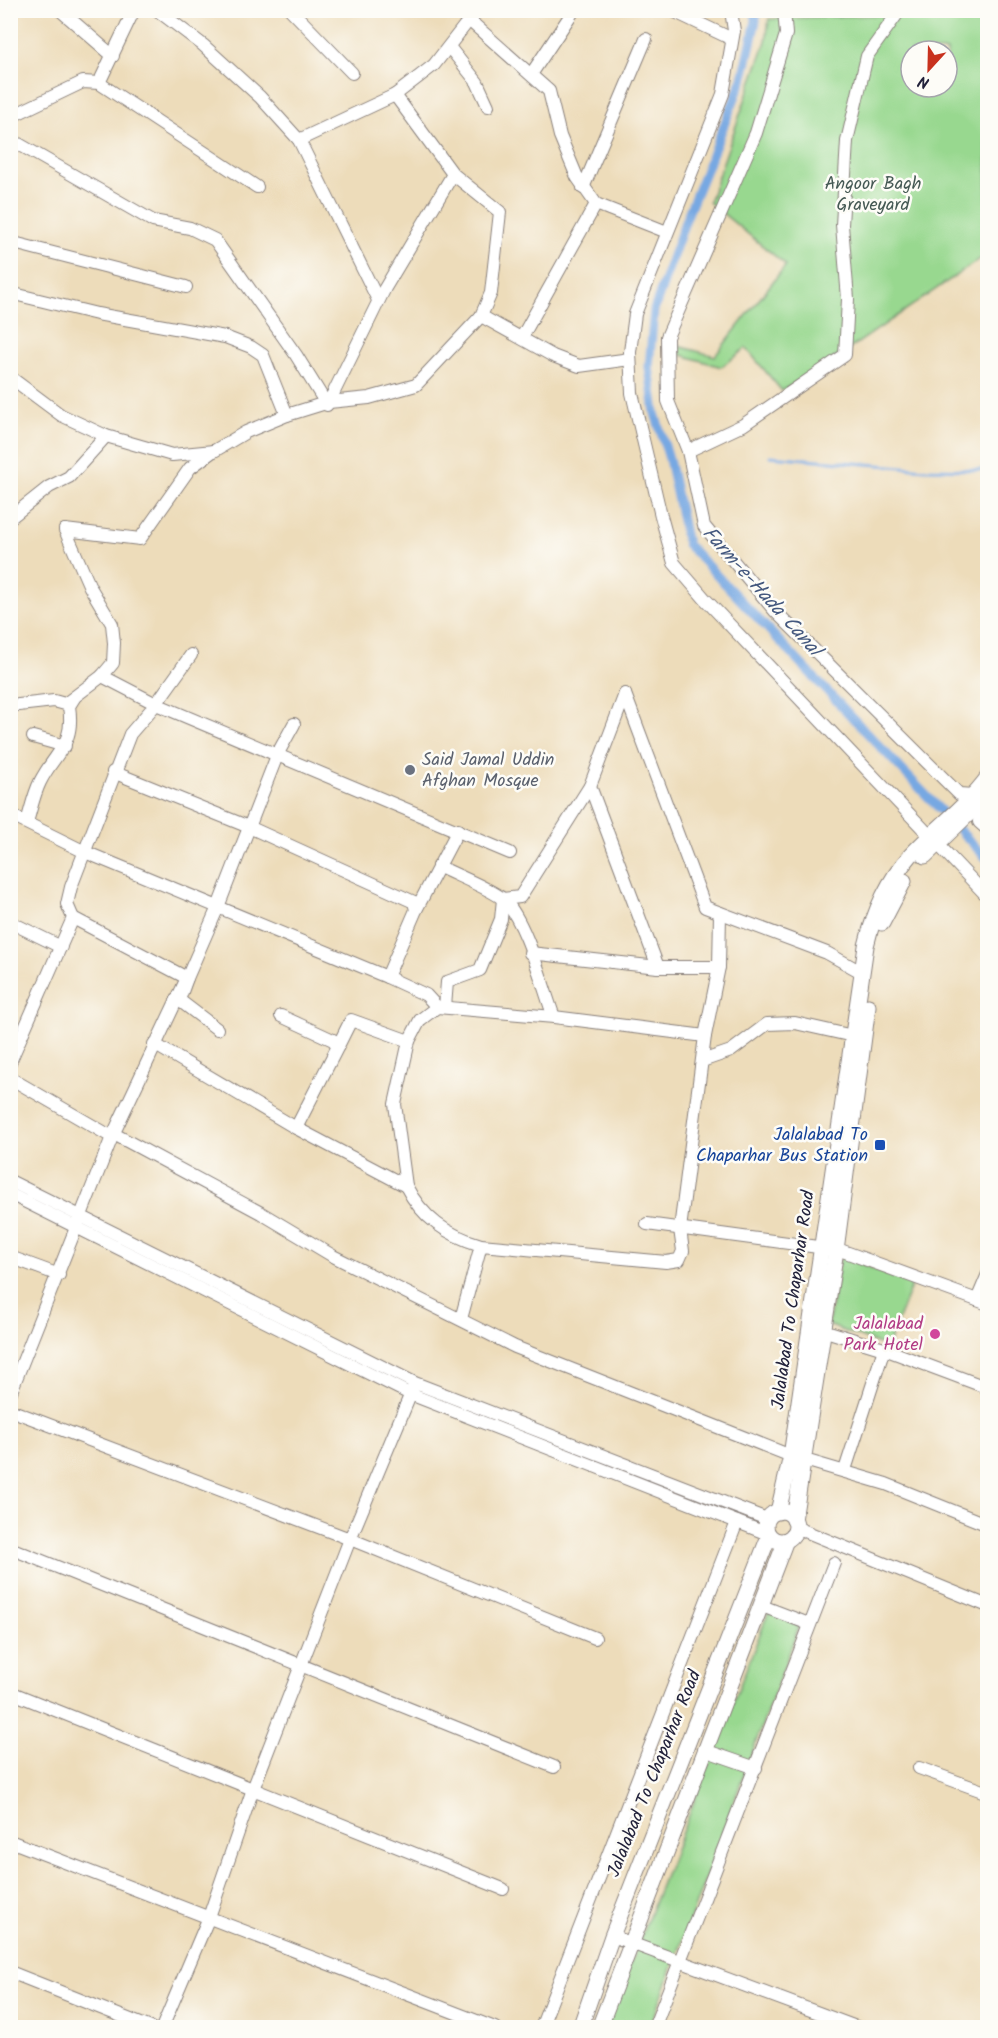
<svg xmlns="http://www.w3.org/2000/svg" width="998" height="2038" font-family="Kalam,sans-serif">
<rect width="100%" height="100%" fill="#fdfcf7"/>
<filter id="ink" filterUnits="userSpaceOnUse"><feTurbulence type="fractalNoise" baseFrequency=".0167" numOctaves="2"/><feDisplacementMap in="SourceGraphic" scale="12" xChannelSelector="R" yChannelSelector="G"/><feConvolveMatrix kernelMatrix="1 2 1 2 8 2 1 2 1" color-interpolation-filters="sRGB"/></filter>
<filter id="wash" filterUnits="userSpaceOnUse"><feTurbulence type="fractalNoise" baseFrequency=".008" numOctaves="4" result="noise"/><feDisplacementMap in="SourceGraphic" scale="24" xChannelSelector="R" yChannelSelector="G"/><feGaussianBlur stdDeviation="1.35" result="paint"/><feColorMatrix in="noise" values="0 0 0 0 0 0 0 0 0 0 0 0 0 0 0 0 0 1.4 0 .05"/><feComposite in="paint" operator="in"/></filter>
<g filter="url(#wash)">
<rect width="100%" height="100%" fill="#eddcba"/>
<g fill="#98d88f" stroke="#5d7d65" stroke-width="1.5" fill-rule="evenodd">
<path d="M987 11V254L843 353 782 391 746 348 721 367 672 352 674 345 715 356 786 265 709 202 766 41 769 19ZM911 51H947V87H911Z"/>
<path d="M841 1256 912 1284 887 1347 828 1325Z"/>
<path d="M769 1611 799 1626 654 2017 650 2027 605 2028Z"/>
</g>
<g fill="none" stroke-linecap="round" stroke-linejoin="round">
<path stroke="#77a8e2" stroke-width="3" d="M770 456 926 469 988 470"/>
<path stroke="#77a8e2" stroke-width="9" d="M755 10 756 21 743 78 686 219 654 310 649 367 655 413 669 459 687 544 988 860"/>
</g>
</g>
<g filter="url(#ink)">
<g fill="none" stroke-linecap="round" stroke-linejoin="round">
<g stroke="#887f7a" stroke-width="14">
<g id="minor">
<path d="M60 10 113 56"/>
<path d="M157 10 203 45 260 97 299 140 378 300"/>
<path d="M291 10 352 73"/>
<path d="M478 10 469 20 549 91 560 136 577 177 596 204 667 232"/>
<path d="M671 10 732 39"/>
<path d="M731 10 734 31 723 94 635 314 630 352 632 393 661 516 674 563 705 599 988 897"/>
<path d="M900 10 867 56 847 141 842 225 848 299 845 355 743 425 688 451 704 526 775 611 959 794 973 795 981 803 979 822 988 830"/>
<path d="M450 48 477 82 488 106"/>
<path d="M532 73 574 10"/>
<path d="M99 83 257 187"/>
<path d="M395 95 453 174 500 212 491 293 481 316 553 356 579 366 630 359"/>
<path d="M10 117 83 82 99 83 134 10"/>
<path d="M10 139 153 221 190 228 215 240 296 355 327 405"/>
<path d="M299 140 395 95 434 65 469 20"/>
<path d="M583 188 646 39"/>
<path d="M10 242 186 287"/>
<path d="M10 293 97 314 225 337 251 347 263 355 287 415"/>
<path d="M522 337 596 204"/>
<path d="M10 377 61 415 106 436 172 455 214 451 246 432 287 415 329 402 369 398 416 385 481 316"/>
<path d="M329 402 385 288 453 174"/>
<path d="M688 451 668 401 667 337 756 133 786 34 784 10"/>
<path d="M10 518 49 487 69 477 106 436"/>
<path d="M65 530 140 539 190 468 213 451"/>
<path d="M102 676 156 704 510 853"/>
<path d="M625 694 705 907 827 953 863 973"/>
<path d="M10 706 54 701 65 704 102 676 113 663 114 643 112 624 90 587 65 530"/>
<path d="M33 737 65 746"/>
<path d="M113 772 249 827 414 902 416 910 387 977"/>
<path d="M590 786 658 967H719"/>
<path d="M10 815 85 852 387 977 426 995 437 1007 554 1017 705 1036 680 1229 683 1251 679 1260 666 1262 481 1245C447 1235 422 1218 406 1186"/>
<path d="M27 822C31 809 34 794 40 782 56 750 75 746 69 706L74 698"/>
<path d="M438 866C453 874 494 890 504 900 527 923 542 985 554 1017"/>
<path d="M416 910 458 830"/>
<path d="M73 918 187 978 179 1000 217 1029"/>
<path d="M10 922 61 947"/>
<path d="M530 953 658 967"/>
<path d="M445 1007 447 982 480 970 501 919 503 899 520 897 590 786 625 694"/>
<path d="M281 1016 333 1040 338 1046 351 1020 409 1041"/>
<path d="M705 1036 719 967 720 913"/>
<path d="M154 1044 296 1128 406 1186 395 1104 409 1041 420 1020 437 1007"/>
<path d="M702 1061 731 1051 767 1024 795 1023 853 1036"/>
<path d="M10 1062 73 918 67 904 71 887 130 734 156 704 191 655"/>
<path d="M10 1078 112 1137 10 1394"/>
<path d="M296 1128 338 1046"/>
<path d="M114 1134 261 1213 333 1256 515 1347 791 1456 886 1484 988 1525"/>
<path d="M112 1137 187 978 218 907 278 753 294 724"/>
<path d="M10 1181 415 1383 767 1519"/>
<path d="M10 1194 410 1394 768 1534"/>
<path d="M647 1224 840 1250 988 1304"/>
<path d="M10 1257 59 1275"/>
<path d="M977 1300 988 1274"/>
<path d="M461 1319 481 1245"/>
<path d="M816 1328 884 1349 988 1388"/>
<path d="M10 1410 350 1539 595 1638"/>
<path d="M845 1470 884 1349"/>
<path d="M795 1527 988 1606"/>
<path d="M10 1548 554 1767"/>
<path d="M762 1606 809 1624"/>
<path d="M10 1692 503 1889"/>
<path d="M707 1751 756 1768"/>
<path d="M919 1768 988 1793"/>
<path d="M10 1841 495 2028"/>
<path d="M612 1936 859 2028"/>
<path d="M10 1972 151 2028"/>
<path d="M162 2028 209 1917 253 1789 350 1539 414 1386"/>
<path d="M541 2028 737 1522"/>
<path d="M654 2028 834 1563"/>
</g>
</g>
<g stroke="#887f7a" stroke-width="17">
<g id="major">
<path d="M925 856 988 795"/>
<path d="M882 923 904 881"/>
<circle cx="781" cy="1526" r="15"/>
<path d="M778 1512 791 1456 866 946C874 912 887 882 910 856 935 829 966 807 988 777"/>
<path d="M794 1520 836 1250 868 1006"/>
<path d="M580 2028 612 1936 769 1536"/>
<path d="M599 2028 786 1540"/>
</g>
</g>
<use href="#minor" stroke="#fff" stroke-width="12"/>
<use href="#major" stroke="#fff" stroke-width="15"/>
</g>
</g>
<circle fill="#6b7280" stroke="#fdfcf7" stroke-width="2" cx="410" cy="770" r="6"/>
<rect fill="#1a4fb4" stroke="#fdfcf7" stroke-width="2" x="874" y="1139" width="12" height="12" rx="3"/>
<circle fill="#d1479c" stroke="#fdfcf7" stroke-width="2" cx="935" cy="1334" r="6"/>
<g text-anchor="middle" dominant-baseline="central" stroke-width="5" stroke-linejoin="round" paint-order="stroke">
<g font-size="18" fill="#455954" stroke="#fdfcf7">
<text x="873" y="184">Angoor Bagh<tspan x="873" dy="21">Graveyard</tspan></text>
</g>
<g font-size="18" fill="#5b616d" stroke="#fdfcf7" text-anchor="start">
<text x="422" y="760">Said Jamal Uddin<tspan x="422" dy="21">Afghan Mosque</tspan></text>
</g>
<g font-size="18" fill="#164399" stroke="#fdfcf7" text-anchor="end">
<text x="868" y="1135">Jalalabad To<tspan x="868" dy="21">Chaparhar Bus Station</tspan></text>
</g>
<g font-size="18" fill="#22223b" stroke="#fdfcf7">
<text transform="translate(794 1300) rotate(-82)">Jalalabad To Chaparhar Road</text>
<text transform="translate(655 1774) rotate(-68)">Jalalabad To Chaparhar Road</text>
</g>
<g font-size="18" fill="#b23c85" stroke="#fdfcf7" text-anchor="end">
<text x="923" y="1324">Jalalabad<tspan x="923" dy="21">Park Hotel</tspan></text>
</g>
<g font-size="20" font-style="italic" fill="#44587e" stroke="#fdfcf7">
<text transform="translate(761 592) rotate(48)">Farm-e-Hada Canal</text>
</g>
</g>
<rect width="998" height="2038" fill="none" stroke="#fdfcf7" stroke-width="36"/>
<g transform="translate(929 69) rotate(202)"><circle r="28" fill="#fdfcf7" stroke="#a5a5ac" stroke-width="1.5"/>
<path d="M0-4.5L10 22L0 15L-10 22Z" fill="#c8321e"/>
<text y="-9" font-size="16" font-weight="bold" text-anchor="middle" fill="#22223b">N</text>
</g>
</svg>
